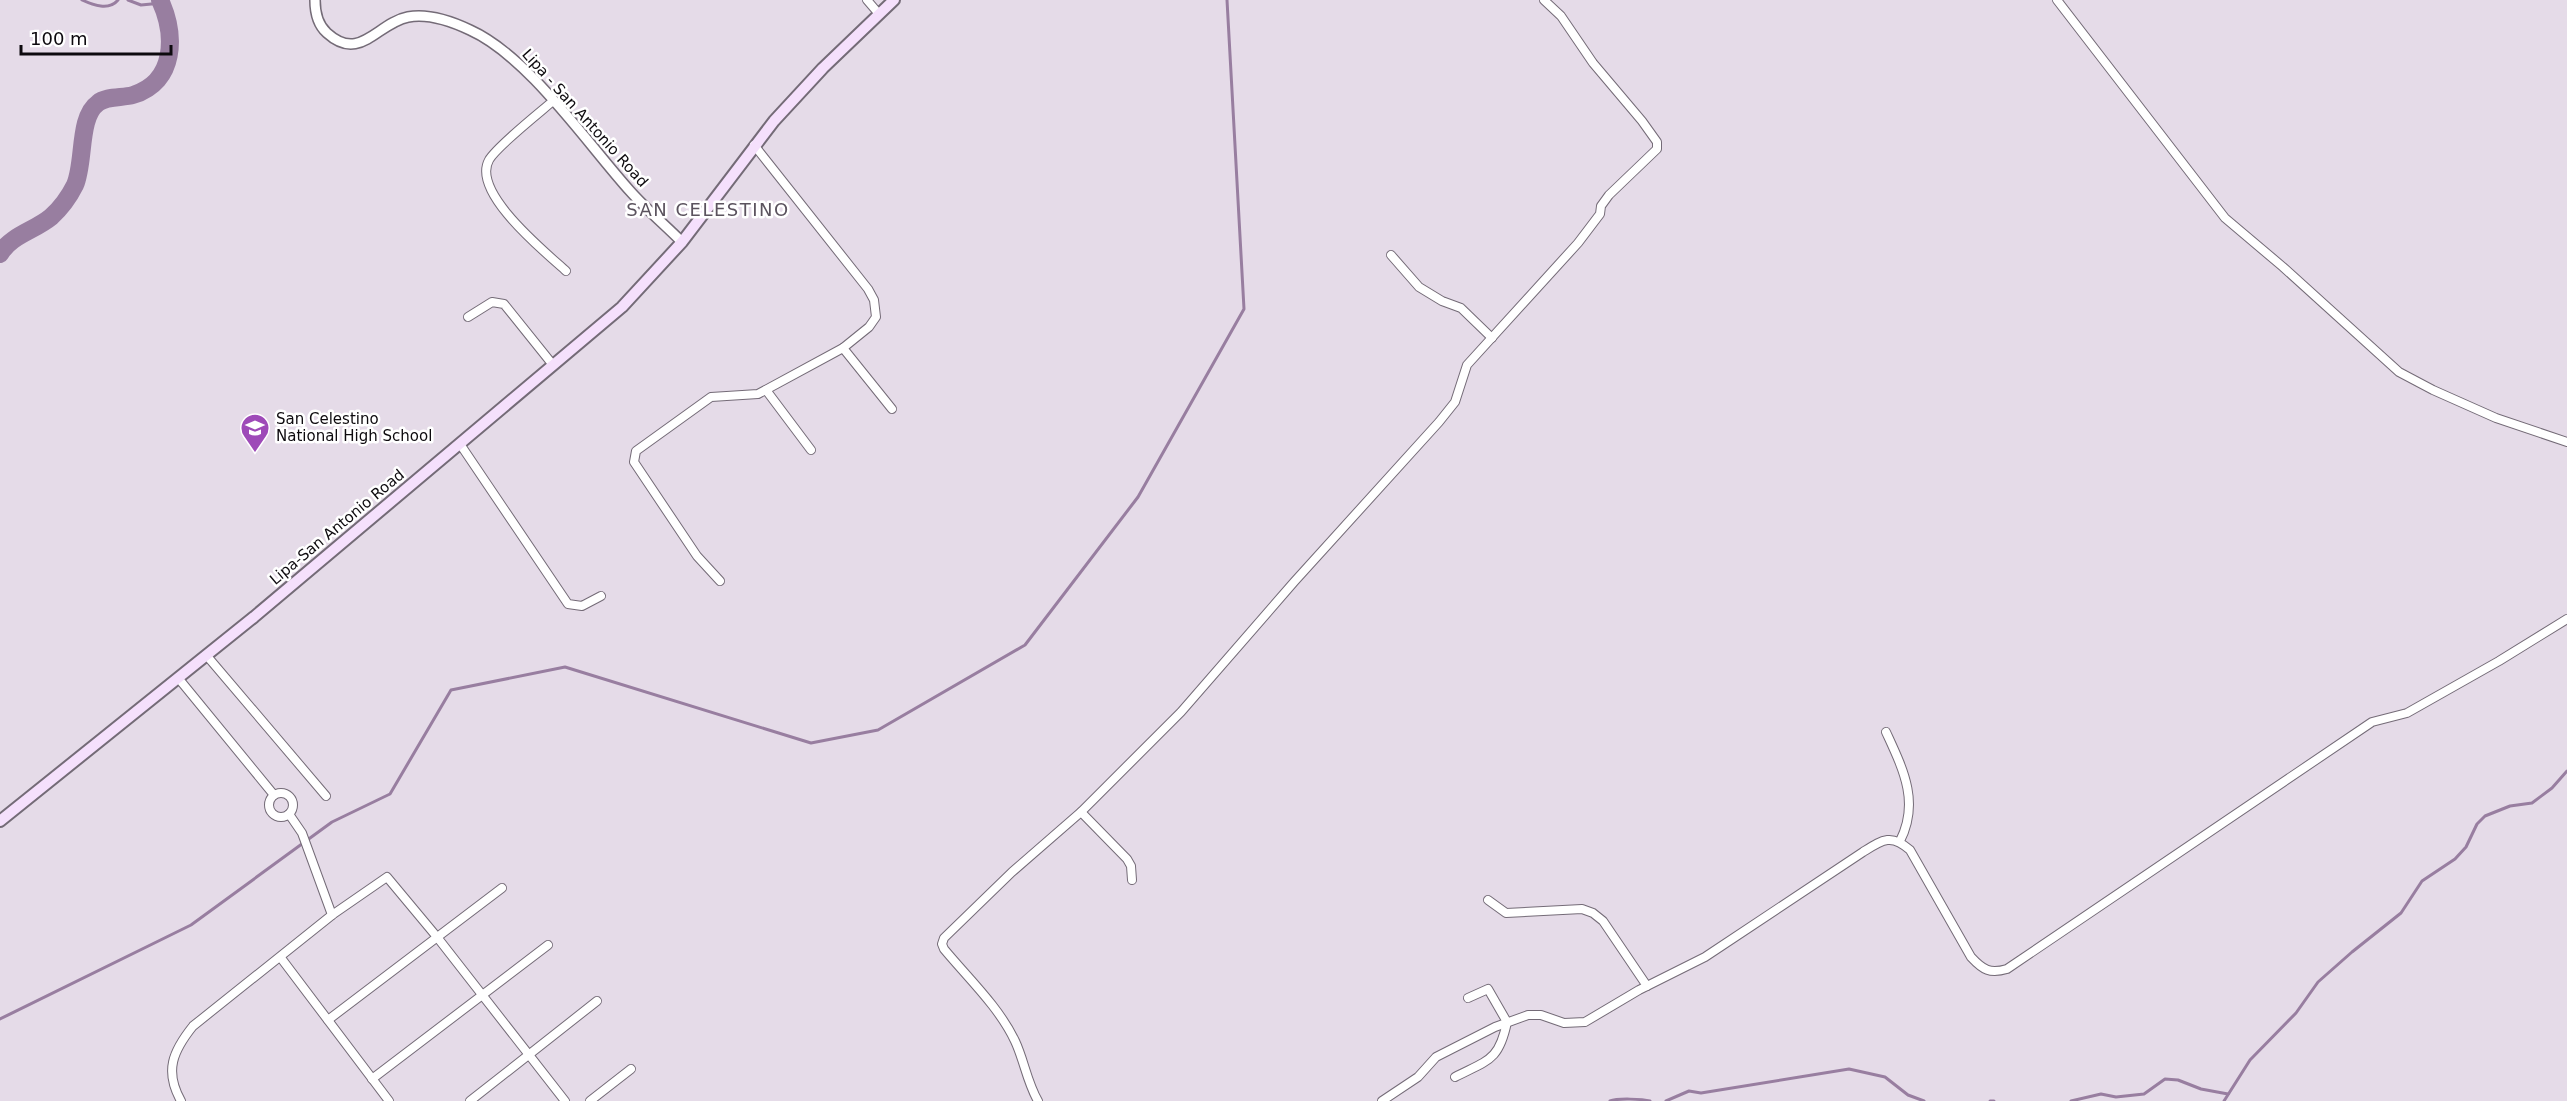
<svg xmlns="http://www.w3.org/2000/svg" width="2567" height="1101" font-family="'DejaVu Sans',sans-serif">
<rect width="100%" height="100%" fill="#e5dbe8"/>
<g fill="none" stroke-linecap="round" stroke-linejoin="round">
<g stroke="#987ea0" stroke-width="3">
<path d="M82 0C93 5 109 11 118 0"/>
<path d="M128 0 141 5 162 3"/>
<path d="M0 1019 191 925 332 822 390 794 451 690 565 667 811 743 878 730 1025 645 1138 497 1244 309 1227 0"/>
<path d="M1610 1101C1617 1098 1643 1099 1650 1101"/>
<path d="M1666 1101 1689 1091 1701 1093 1849 1069 1885 1077 1908 1095 1924 1101"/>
<path d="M1990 1101H1994"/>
<path d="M2071 1101 2101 1094 2116 1097 2144 1094 2165 1079 2178 1080 2201 1089 2228 1094"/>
<path d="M2224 1101 2250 1060 2296 1013 2318 982 2352 952 2401 913 2422 881 2455 859 2466 847 2477 824 2485 816 2510 806 2532 803 2552 788 2567 771"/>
</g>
<path stroke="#987ea0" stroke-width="18" d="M0 254C11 235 34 231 51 217 61 208 69 197 75 185 85 162 78 117 98 103 106 96 123 98 133 95 176 82 176 35 160 0"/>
<g stroke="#746b77" stroke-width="10">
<g id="minor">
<path d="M867 0 879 14"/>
<path d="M2057 0 2225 218 2283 267 2399 372 2433 390 2496 418 2567 442"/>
<path d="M553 101C539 113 496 147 489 160 471 192 544 251 566 271"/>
<path d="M1391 255 1419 287 1442 301 1461 308 1492 338"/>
<path d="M468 317 492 302 504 304 553 365"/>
<path d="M843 348 892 409"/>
<path d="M766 390 811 450"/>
<path d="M460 444 568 604 582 606 601 596"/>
<path d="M720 581 697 556 634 462 636 451 711 397 758 394 843 348 869 327 876 317 874 300 868 289 754 145"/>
<path d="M207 656 326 796"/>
<path d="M179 679 274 795"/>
<path d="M1886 732C1903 769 1920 802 1900 841"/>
<circle cx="281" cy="805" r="12"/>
<path d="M1081 812 1127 859 1131 866 1132 880"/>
<path d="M289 814 302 833 332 915"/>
<path d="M1488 900 1506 913 1582 909 1593 913 1603 921 1647 986"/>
<path d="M281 958 389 1101"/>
<path d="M328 1020 502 888"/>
<path d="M1455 1077C1488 1060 1499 1061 1507 1022L1488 989 1468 998"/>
<path d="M372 1079 548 945"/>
<path d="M181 1101C164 1071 173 1051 193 1026L332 915 387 877 437 937 565 1101"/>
<path d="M470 1101 597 1001"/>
<path d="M590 1101 631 1069"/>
<path d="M1038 1101C1027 1082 1024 1060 1015 1041 999 1007 968 978 944 949L942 944 944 938 1012 872 1081 812 1181 712 1294 582 1439 422 1455 402 1467 365 1578 243 1600 214 1601 206 1609 195 1657 149V142L1642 121 1593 63 1561 16 1544 0"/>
<path d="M1382 1101 1418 1077 1436 1057 1495 1027 1528 1015H1541L1564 1023 1585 1022 1639 990 1705 957 1863 852C1882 840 1891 833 1910 850L1971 957C1983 970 1990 974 2007 969L2372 722 2407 713 2499 661 2567 619"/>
</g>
</g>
<g stroke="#746b77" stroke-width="12">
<path id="tertiary" d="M315 0C315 12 318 25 327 33 360 63 377 23 408 17 429 13 451 21 470 30 528 56 586 142 630 191 646 209 665 225 682 242"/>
</g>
<g stroke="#746b77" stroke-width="14">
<path id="secondary" d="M0 821 254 617 622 307 682 242 774 121 823 68 894 0"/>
</g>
<use href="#minor" stroke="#fff" stroke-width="8"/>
<use href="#tertiary" stroke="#fff" stroke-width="9"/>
<use href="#secondary" stroke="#f5e0fc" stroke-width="10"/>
</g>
<defs>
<g id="school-pin" transform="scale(1.5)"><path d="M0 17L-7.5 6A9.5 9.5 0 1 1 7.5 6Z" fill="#9e4ab8" stroke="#fff"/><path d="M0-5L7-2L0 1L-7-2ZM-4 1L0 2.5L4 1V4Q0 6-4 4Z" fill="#fff"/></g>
</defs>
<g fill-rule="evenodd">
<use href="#school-pin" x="255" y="428"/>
</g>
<g text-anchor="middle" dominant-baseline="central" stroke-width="5" stroke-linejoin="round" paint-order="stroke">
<g font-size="15" fill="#0d0a0e" stroke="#fff">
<text transform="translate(585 118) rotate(48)">Lipa - San Antonio Road</text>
<text transform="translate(337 527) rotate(-40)">Lipa-San Antonio Road</text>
</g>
<g font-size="15" fill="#0d0a0e" stroke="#fff" text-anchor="start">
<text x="276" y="419">San Celestino<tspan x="276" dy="17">National High School</tspan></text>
</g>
<g font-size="18" letter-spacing="1.5" fill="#5b535e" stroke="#fff">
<text x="708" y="209">SAN CELESTINO</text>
</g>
</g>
<path d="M21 45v9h150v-9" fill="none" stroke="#0d0a0e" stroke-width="3"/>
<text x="30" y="45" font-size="18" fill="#0d0a0e" stroke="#ffffff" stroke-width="4.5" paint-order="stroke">100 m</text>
</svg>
